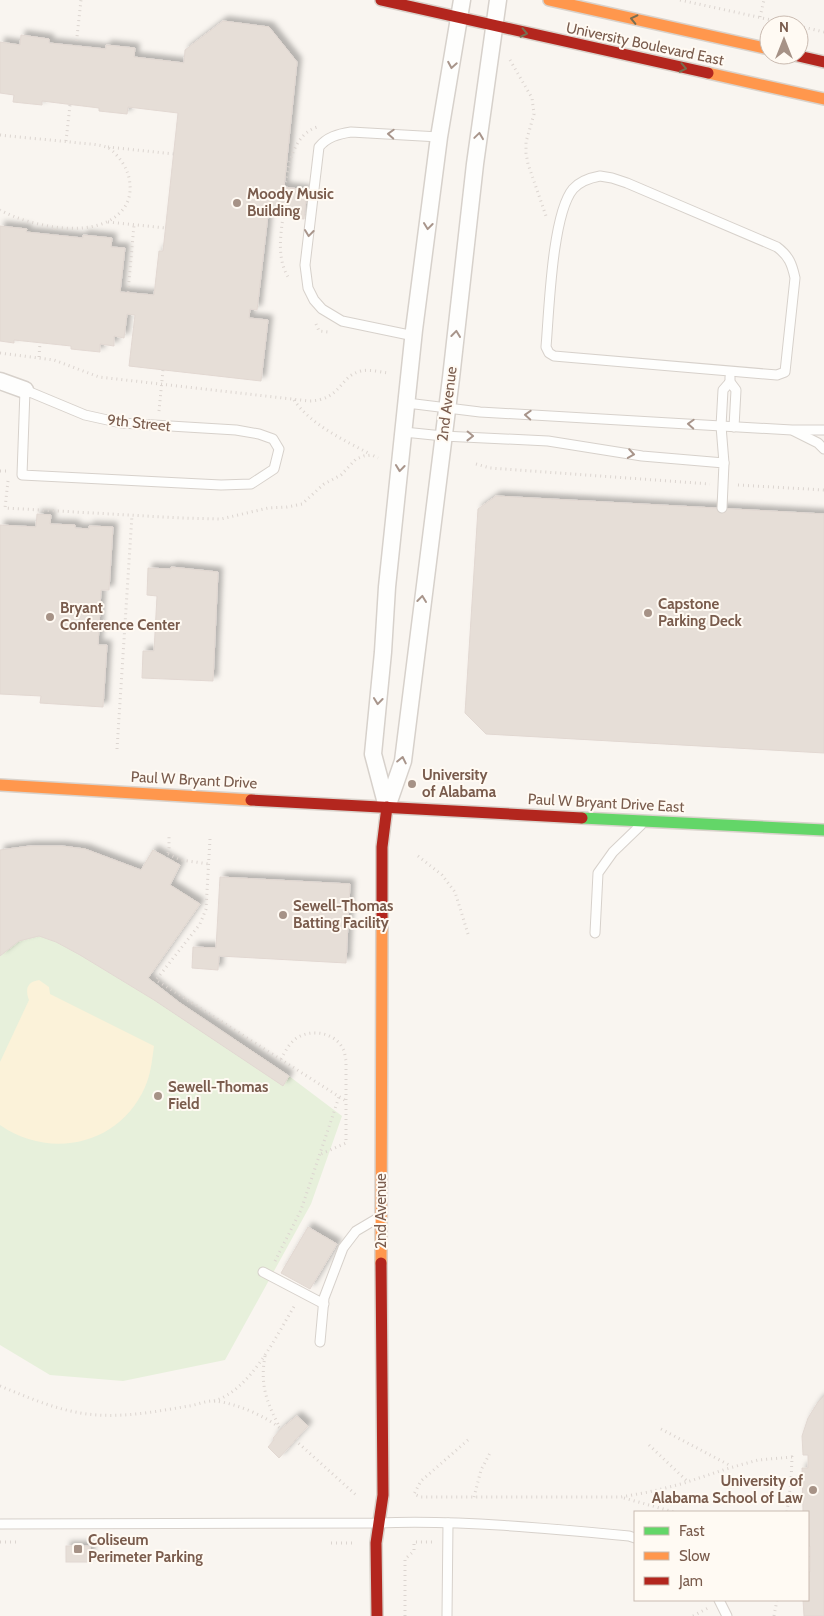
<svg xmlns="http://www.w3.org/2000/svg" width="824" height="1616" font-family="Cabin,sans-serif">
<defs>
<filter id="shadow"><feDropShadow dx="4.5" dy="-4.5" stdDeviation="2.5" flood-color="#0004"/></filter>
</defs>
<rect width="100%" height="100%" fill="#f9f5f0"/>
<path fill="#e7f0db" d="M30 846H62L85 849 141 870 153 850 180 865 170 885 200 904 148 978 180 1003 289 1076 342 1116 311 1204 225 1360 123 1381 50 1375 0 1345V850Z"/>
<path fill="#fbf2d9" d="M39 980 49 987 50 994 154 1046C152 1060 151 1074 145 1087 120 1145 50 1160 0 1125V1062L29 1000C25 989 27 982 39 980Z"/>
<g fill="#e6ded7" stroke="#e2d8d2" filter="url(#shadow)">
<path d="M223 21 269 27 297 62 284 187 307 190 304 219 268 215 257 310 250 309 249 318 268 320 261 381 129 366 135 315 127 314 124 338 114 336V346L100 344V352L71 349V346L14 340V343L0 341V226L27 229 26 232 83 238V235L112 238 111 247 125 248 120 292 154 295 159 251H163L178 113 128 107 127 114 99 111V108L42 101V105L13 102 14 95 0 93V42L20 45 21 35 49 39V43L106 49V45L135 48 134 57 184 63 185 50Z"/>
<path d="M496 496 824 514V753L486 734 465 713 478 509Z"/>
<path d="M37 514 51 515 50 524 75 525V528L89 529V526L113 527 109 590H101L98 645H107L103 707 40 703 41 696 0 694V525L36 527Z"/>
<path d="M171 567 218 572 213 681 142 678 143 651H154L157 596 147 595 148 568 171 569Z"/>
<path d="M30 846H62L85 849 141 870 153 850 180 865 170 885 200 904 148 978 180 1003 289 1076 283 1086 154 1000 80 955 56 942 39 936 19 941 0 956V850Z"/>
<path d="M220 877 350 884 346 963 219 956 218 970 192 968 193 947 216 948Z"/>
<path d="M308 1227 337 1244 310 1289 281 1273Z"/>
<path d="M824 1396V1616H804L803 1600H808V1572H810V1546H808V1512H803L802 1468H808V1455H803L802 1436 808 1418 818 1402Z"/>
<path d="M297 1416 308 1426 279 1458 268 1447 274 1440 273 1438 281 1429Z"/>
<rect x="66" y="1546" width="24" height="16"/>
</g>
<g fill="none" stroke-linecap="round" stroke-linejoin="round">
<g stroke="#d7d1cb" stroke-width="11">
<g id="lane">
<path d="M600 176 612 178 627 183 777 247C789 256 792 264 795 278L785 372 777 375 554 356 549 353 546 347C549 312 552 214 573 189 580 181 589 178 600 176Z"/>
<path d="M414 336 342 321 322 309 314 300 308 288 305 265 319 147C327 137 338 134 351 132L439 137"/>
<path d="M730 377V382L736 390 734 427"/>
<path d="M25 390 85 415 121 423 236 430 259 434 273 439 279 449 274 469 251 484 221 485 22 475Z"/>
<path d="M407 403 480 412 792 430H824"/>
<path d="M794 431 818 443 824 449"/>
<path d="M404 432 443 436 548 441 642 456 724 463 722 508"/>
<path d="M724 463 721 426 723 390 730 382"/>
<path d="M595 933 598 873 613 852 641 825"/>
<path d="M263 1272 324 1304"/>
<path d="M320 1342 324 1298 343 1248 356 1231 378 1218"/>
<path d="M0 1524 378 1523C462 1520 546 1528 629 1536L635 1538"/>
<path d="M719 1600 727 1616"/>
<path d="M447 1616 448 1523"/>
</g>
</g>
<g stroke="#d7d1cb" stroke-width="19">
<g id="street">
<path d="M0 381 25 390"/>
<path d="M387 807 403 761 451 378 475 164 498 0"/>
<path d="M387 807 373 754 383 652 387 587 414 330 439 137 462 0"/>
</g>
</g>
<g stroke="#d9d2cb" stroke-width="14">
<path id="fast" d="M582 818 824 830"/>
</g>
<g stroke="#d9d2cb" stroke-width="14">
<g id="slow">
<path d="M549 0 769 49"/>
<path d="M708 73 824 99"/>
<path d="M0 785 251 800"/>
<path d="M381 1263 382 917"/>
</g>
</g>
<g stroke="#d9d2cb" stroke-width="14">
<g id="jam">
<path d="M381 0 708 73"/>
<path d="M794 55 824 62"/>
<path d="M251 800 582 818"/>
<path d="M382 917V847L387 807"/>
<path d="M377 1616 376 1543 383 1495 381 1263"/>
</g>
</g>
<g stroke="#dcd5d0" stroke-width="3" stroke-dasharray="1 4" stroke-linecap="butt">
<path d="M680 0 794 25"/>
<path d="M760 17 764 0"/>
<path d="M799 26 824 32"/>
<path d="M76 46 81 0"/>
<path d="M510 60 532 98 534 114 526 142V153L528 164 546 216"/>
<path d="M0 135C26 138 53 140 79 143 88 144 98 144 106 147 113 149 123 162 126 169 131 180 132 194 126 205 103 243 31 227 0 210"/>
<path d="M66 141 70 105"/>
<path d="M108 147 174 154"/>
<path d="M285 187C288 166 293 135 317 127"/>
<path d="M283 217C280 239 277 261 290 280"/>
<path d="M108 222 166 228"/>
<path d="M54 235 55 226"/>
<path d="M128 292 134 225"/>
<path d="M316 324 319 331 328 332"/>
<path d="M0 353 54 360 99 377 309 401C342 400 339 376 361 371 369 369 380 372 388 373"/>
<path d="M39 357 40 343"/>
<path d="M294 400C311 425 344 440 370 454"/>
<path d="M159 411 163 370"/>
<path d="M476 464 490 468 710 484"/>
<path d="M0 471H8"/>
<path d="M8 481 5 508 181 518 221 519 268 508 287 507 302 504 324 484 341 475 356 459 364 456 372 455 378 458"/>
<path d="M738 485 824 490"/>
<path d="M117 749 132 515"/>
<path d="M210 839 206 909 200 924 156 980 346 1101"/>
<path d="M168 854 181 860 209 864"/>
<path d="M418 856 442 875 455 892 468 934"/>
<path d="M167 858 169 848V836"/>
<path d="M281 1059C284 1054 287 1047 292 1042 305 1028 334 1030 343 1049 345 1052 345 1057 346 1060V1143L321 1154"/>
<path d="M275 1261 301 1210 339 1097"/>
<path d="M265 1356C260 1384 266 1401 279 1426"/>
<path d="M0 1386C32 1399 63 1413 98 1415 128 1417 159 1411 189 1406 197 1405 207 1400 215 1401 235 1403 266 1416 281 1429"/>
<path d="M214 1401C251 1390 276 1336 295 1305"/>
<path d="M661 1429 731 1466"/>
<path d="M295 1440 356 1495"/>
<path d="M468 1440 421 1481 414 1494 421 1497H621L649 1492 681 1484 726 1469 758 1460 792 1457 791 1482 787 1512"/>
<path d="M649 1445 687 1481"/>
<path d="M474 1497 481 1470 490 1453"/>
<path d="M624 1498 674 1512"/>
<path d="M0 1542H17"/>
<path d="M331 1543H354"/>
<path d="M808 1557 810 1559"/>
<path d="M405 1616V1559L414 1551V1542H433"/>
<path d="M693 1616 708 1608"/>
<path d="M774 1616 777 1600"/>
</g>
<use href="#lane" stroke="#fefefd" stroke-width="9"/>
<use href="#street" stroke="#fefefd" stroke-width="16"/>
<use href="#fast" stroke="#63d668" stroke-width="11"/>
<use href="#slow" stroke="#ff974d" stroke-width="11"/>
<use href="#jam" stroke="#b3261e" stroke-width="11"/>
</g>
<defs><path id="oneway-chevron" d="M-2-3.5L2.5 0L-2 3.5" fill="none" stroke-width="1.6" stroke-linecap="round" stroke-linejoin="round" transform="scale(1.25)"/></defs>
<g stroke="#776e51">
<use href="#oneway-chevron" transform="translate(634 19) rotate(-167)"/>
<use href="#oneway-chevron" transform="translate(524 33) rotate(12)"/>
<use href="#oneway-chevron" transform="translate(683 68) rotate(12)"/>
</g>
<g stroke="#a8958b">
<use href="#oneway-chevron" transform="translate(452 65) rotate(100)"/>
<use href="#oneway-chevron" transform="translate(391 134) rotate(-177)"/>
<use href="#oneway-chevron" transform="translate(479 136) rotate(-82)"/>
<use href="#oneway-chevron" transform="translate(428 226) rotate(97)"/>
<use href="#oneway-chevron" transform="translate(309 233) rotate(97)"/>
<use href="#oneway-chevron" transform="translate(456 334) rotate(-83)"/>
<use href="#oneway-chevron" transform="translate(528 415) rotate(-177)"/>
<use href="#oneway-chevron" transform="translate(691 424) rotate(-177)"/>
<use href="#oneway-chevron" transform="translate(470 436) rotate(1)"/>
<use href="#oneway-chevron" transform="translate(631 454) rotate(9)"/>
<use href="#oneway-chevron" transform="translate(400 468) rotate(96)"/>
<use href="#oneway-chevron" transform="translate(422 599) rotate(-83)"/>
<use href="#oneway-chevron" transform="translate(378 701) rotate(96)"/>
<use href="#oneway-chevron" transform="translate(402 760) rotate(-78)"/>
</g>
<g fill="#a69286" stroke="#fffaf3" stroke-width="2">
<circle cx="237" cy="203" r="5"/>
<circle cx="648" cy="613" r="5"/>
<circle cx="50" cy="617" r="5"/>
<circle cx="412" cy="784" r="5"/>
<circle cx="283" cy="915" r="5"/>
<circle cx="158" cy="1096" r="5"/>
<circle cx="813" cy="1490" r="5"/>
<rect x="73" y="1544" width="10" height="10" rx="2.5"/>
</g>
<g text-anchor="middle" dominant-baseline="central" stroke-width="4" stroke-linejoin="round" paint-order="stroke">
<g font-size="15" fill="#7a5c4d" stroke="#fffaf3">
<text transform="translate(645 44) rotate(12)">University Boulevard East</text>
<text transform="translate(447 404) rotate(-83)">2nd Avenue</text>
<text transform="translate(139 423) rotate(6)">9th Street</text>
<text transform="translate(194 780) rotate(3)">Paul W Bryant Drive</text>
<text transform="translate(606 803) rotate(3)">Paul W Bryant Drive East</text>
<text transform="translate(381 1211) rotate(-90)">2nd Avenue</text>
</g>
<g font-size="15" font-weight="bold" fill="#7a5c4d" stroke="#fffaf3" text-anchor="start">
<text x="247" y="194">Moody Music<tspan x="247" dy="17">Building</tspan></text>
<text x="658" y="604">Capstone<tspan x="658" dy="17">Parking Deck</tspan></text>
<text x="60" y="608">Bryant<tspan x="60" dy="17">Conference Center</tspan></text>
<text x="422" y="775">University<tspan x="422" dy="17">of Alabama</tspan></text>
<text x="293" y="906">Sewell-Thomas<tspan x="293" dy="17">Batting Facility</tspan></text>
<text x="168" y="1087">Sewell-Thomas<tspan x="168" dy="17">Field</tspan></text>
<text x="803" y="1481" text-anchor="end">University of<tspan x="803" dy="17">Alabama School of Law</tspan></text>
<text x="88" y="1540">Coliseum<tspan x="88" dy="17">Perimeter Parking</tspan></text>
</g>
</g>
<rect x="634" y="1511" width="175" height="90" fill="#fffaf3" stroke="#cabbb1"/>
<rect x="644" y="1527" width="25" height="8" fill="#63d668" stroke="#cabbb1"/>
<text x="679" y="1536" font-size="15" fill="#7a5c4d">Fast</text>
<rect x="644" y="1552" width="25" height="8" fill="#ff974d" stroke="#cabbb1"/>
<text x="679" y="1561" font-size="15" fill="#7a5c4d">Slow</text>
<rect x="644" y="1577" width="25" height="8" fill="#b3261e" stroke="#cabbb1"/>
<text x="679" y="1586" font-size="15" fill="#7a5c4d">Jam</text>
<g transform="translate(784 40)"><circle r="24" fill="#fffaf3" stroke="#cabbb1"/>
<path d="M0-4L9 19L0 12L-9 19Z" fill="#a69286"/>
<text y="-8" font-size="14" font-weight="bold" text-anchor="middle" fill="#7a5c4d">N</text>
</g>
</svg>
